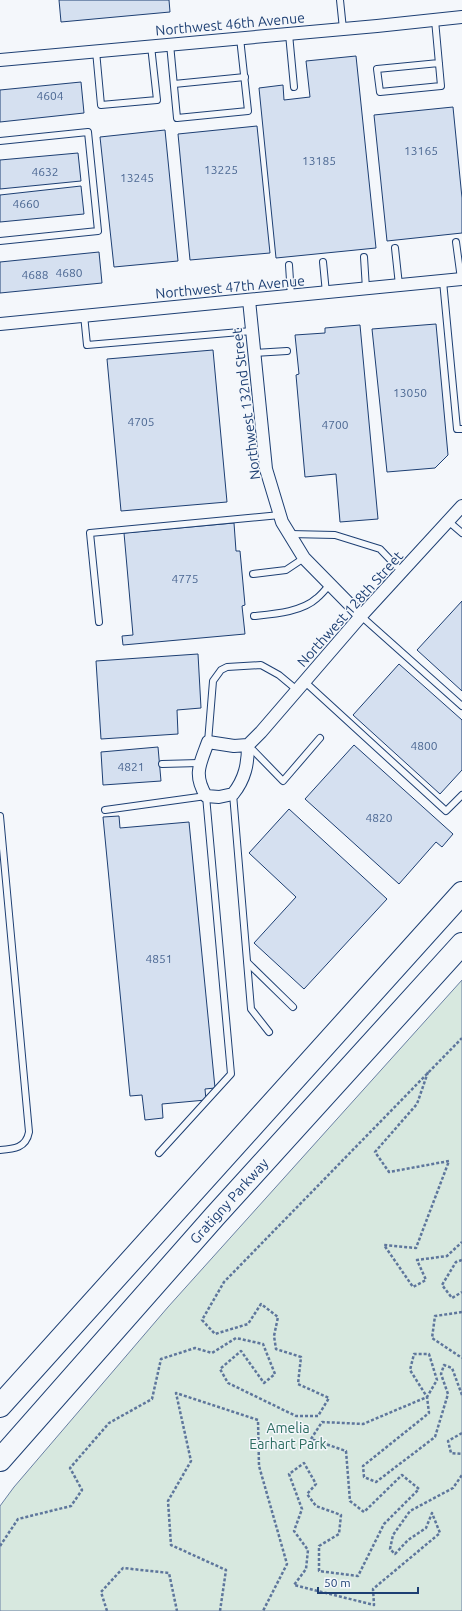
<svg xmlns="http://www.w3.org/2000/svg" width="462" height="1611" font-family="Ubuntu,sans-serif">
<rect width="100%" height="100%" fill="#f4f7fb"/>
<path fill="#d7e8df" stroke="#687fa3" d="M462 980V1611H0V1506L14 1487 168 1307Z"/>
<g fill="#d5e0f0" stroke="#1d3f73">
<path d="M59 0H169L170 12 61 22Z"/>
<path d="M356 56 376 248 276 258 259 88 283 85 284 100 310 97 306 61Z"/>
<path d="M81 82 84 113 0 122V90Z"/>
<path d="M453 107 462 198V233L387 241 374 115Z"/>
<path d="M257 126 270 253 190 260 178 134Z"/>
<path d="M165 130 178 261 114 267 100 137Z"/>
<path d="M78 153 81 181 0 189V160Z"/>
<path d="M81 186 84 214 0 222V195Z"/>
<path d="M99 252 102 283 0 293V262Z"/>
<path d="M436 324 448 455 435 468 387 472 372 329Z"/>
<path d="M360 325 378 519 340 522 336 474 305 477 296 375 299 374 295 335 325 333V328Z"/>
<path d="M213 350 227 502 121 511 107 359Z"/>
<path d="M234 523 236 551H240L245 605 242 606 245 634 123 645 122 636 133 635 124 533Z"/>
<path d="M462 601V691L417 650Z"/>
<path d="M198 654 201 708 177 710 178 734 101 739 96 661Z"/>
<path d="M399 664 462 720V770L440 794 353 715Z"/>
<path d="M354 745 453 834 442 847 436 842 399 884 305 799Z"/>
<path d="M158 747 161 781 103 785 101 752Z"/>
<path d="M289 809 387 899 304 989 254 943 296 897 249 853Z"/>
<path d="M119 816 120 828 189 822 215 1088 205 1089 206 1100 162 1104 163 1118 145 1120 142 1095 130 1096 103 817Z"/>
</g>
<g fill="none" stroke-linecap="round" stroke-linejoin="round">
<g stroke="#1d3f73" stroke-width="8">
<g id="lane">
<path d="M340 0 343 29"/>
<path d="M435 20 441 86 380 92 377 69 439 63"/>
<path d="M289 34 294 87"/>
<path d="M170 44 177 118 248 111 240 38"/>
<path d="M96 51 101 105 157 100 151 46"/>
<path d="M174 84 245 77"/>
<path d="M0 141 88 132 98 231 0 241"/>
<path d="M456 242 461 279"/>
<path d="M395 248 399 285"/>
<path d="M364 257 366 289"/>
<path d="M323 262 326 293"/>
<path d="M289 265 291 296"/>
<path d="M443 281 457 429H462"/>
<path d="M84 315 87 345 252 331"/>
<path d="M254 353 287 351"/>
<path d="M448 521 462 533"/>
<path d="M290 534 335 535 380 549 402 572"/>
<path d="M253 574 286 570 304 558"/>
<path d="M254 616C274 614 302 612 317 598 322 594 326 589 330 584"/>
<path d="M361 616 462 706"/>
<path d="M99 622 90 533 280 515"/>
<path d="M305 682 446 811 462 795"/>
<path d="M208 742 213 681 221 670 227 667 261 665 279 675 297 690"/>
<path d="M249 746 283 781 320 738"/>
<path d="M162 764 199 763"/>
<path d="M233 794 251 1009 269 1032"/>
<path d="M105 810 206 796 231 1074 159 1153"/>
<path d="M0 816 29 1132C26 1148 14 1149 0 1150"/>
<path d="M248 963 293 1007"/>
</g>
</g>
<g stroke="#1d3f73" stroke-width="14">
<g id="street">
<path d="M0 60 377 26 462 17"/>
<path d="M249 300 266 469 282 522 304 558 361 616"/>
<path d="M0 324 462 279"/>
<path d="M248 745 234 746 208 742C200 764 193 774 206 796L219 797 233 794C245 779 248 764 248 745L261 732 361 616 462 506"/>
</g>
</g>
<g stroke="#1d3f73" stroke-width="24">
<g id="highway">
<path d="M0 1406 462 893"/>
<path d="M0 1460 215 1216 462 944"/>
</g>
</g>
<g stroke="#5e769c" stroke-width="2.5" stroke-dasharray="3 2" stroke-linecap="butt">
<path d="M428 1072 417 1104 375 1152 389 1172 449 1161 416 1248 384 1245 413 1287 426 1280 417 1260 447 1256 462 1242"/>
<path d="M462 1260 456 1262 442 1285 452 1298 462 1292"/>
<path d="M462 1312 435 1316 432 1338 462 1358"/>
<path d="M462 1395 452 1368 444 1365 441 1374 448 1394 435 1437 376 1482 364 1477 363 1466 429 1413 427 1397 410 1370 414 1354H429L437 1380 427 1397 363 1424 322 1422 311 1439 346 1451 350 1501 364 1512 402 1475 419 1489 384 1524 358 1576 319 1571V1546L339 1534 341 1515 316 1506 307 1494 316 1484 304 1463 289 1474 302 1509 294 1531 308 1550 306 1569 294 1585 374 1605 373 1589 440 1533 432 1513 426 1528 408 1540 395 1554 390 1549 393 1535 410 1511 453 1488 462 1475"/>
<path d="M462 1433 448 1441 451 1453 462 1454"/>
<path d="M0 1546 18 1519 71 1506 82 1490 70 1468 109 1423 152 1399 161 1359 195 1348 212 1353 236 1338 263 1344 275 1374 264 1383 241 1351 220 1369 228 1383 296 1416H318L329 1398 298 1384 301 1357 276 1349 274 1336 278 1317 261 1304 248 1324 215 1334 202 1320 224 1282 462 1038"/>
<path d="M107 1611 101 1592 123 1568 169 1573 177 1611"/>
<path d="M220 1611 226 1570 171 1545 168 1501 191 1461 176 1393 258 1420 259 1466 287 1564 263 1611"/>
</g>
<use href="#lane" stroke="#f4f7fb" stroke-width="6"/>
<use href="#street" stroke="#f4f7fb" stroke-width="12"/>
<use href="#highway" stroke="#f4f7fb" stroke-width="22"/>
</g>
<g text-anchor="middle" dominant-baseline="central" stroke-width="3" stroke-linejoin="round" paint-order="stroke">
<g font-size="12" fill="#4b6792">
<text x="50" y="95">4604</text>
<text x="421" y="150">13165</text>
<text x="319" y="160">13185</text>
<text x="221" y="169">13225</text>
<text x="45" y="171">4632</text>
<text x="137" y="177">13245</text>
<text x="26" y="203">4660</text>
<text x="69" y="272">4680</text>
<text x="35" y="274">4688</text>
<text x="410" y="392">13050</text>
<text x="141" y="421">4705</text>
<text x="335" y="424">4700</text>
<text x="185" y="578">4775</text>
<text x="424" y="745">4800</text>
<text x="131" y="766">4821</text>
<text x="379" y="817">4820</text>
<text x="159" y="958">4851</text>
</g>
<g font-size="14" fill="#1d3f73" stroke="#f4f7fb">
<text transform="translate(230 24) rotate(-5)">Northwest 46th Avenue</text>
<text transform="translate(230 287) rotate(-5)">Northwest 47th Avenue</text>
<text transform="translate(246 404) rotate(-97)">Northwest 132nd Street</text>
<text transform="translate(350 609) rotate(-48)">Northwest 128th Street</text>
<text transform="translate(229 1201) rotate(-48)">Gratigny Parkway</text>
</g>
<g font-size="14" fill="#2c6c60" stroke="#f4f7fb">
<text x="288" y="1428">Amelia<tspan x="288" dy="16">Earhart Park</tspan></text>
</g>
</g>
<path d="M318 1587v6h100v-6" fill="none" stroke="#1d3f73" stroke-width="2"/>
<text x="324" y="1587" font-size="12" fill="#1d3f73" stroke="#f4f7fb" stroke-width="3" paint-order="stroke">50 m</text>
</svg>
